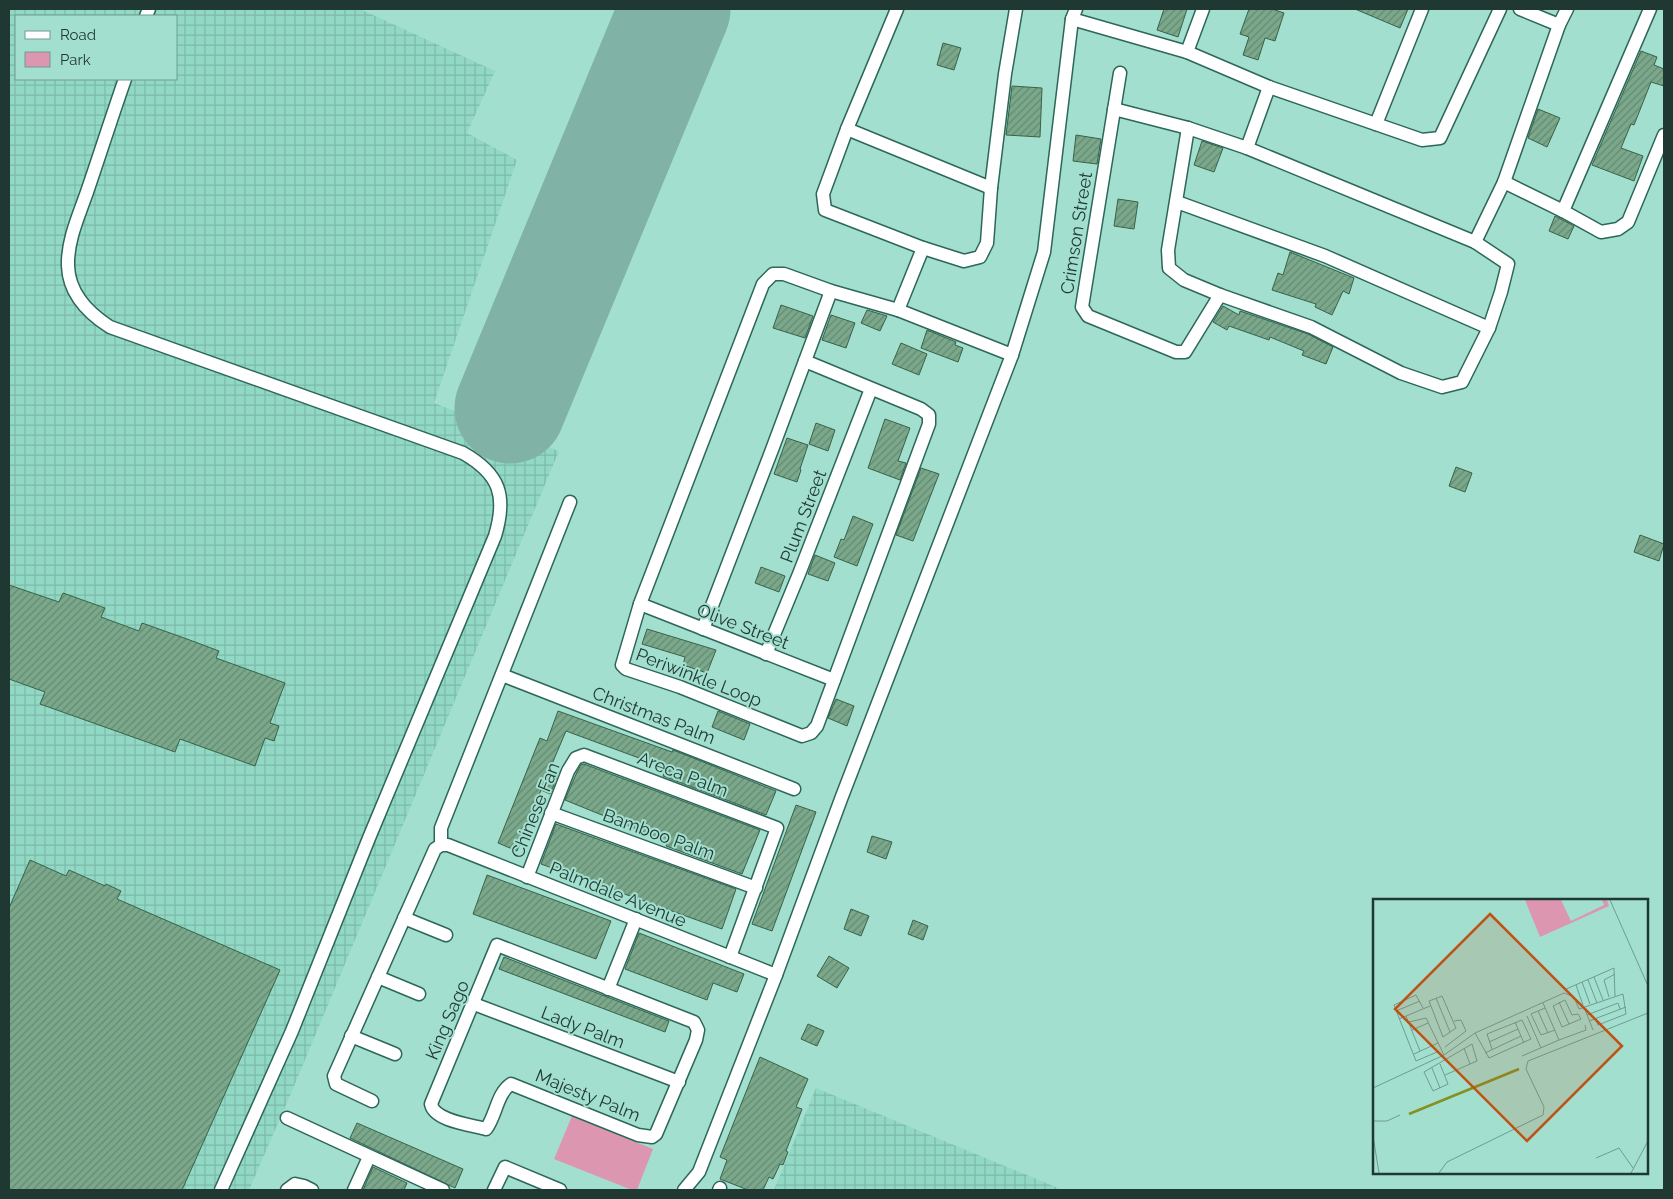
<svg xmlns="http://www.w3.org/2000/svg" width="1673" height="1199" font-family="Raleway,sans-serif">
<defs>
<pattern id="industrial-grid" width="8" height="8" patternUnits="userSpaceOnUse" patternTransform="scale(1.25)"><rect width="8" height="8" fill="#91d8c5"/><path d="M0 4h8M4 0v8" fill="none" stroke="#7dbaaa"/></pattern>
<pattern id="building-hatch" width="6" height="6" patternUnits="userSpaceOnUse" patternTransform="scale(1.25)"><rect width="6" height="6" fill="#7ba88b"/><path d="M-1 1l2-2M0 6l6-6M5 7l2-2" fill="none" stroke="#648a72"/></pattern>
</defs>
<rect width="100%" height="100%" fill="#a3dfcf"/>
<g fill="url(#industrial-grid)" fill-rule="evenodd">
<path d="M9 9H360L495 71 467 133 517 160 434 403 559 451 292 1091 249 1190H9ZM16 16H176V79H16Z"/>
<path d="M816 1088 1063 1190H774Z"/>
</g>
<path fill="#dd96b0" d="M572 1116 653 1149 637 1190H632L554 1159Z"/>
<g fill="none" stroke-linecap="round" stroke-linejoin="round">
<path stroke="#80b2a5" stroke-width="111" d="M510 408 675 9"/>
</g>
<g fill="url(#building-hatch)" stroke="#386349">
<path d="M1164 9H1187L1178 37 1157 30Z"/>
<path d="M1249 9H1272L1284 13 1275 41 1265 38 1258 60 1243 55 1249 37 1240 34Z"/>
<path d="M1355 9H1408L1400 28Z"/>
<path d="M943 43 961 48 954 70 937 65Z"/>
<path d="M1641 51 1657 57 1654 65 1664 69V86L1651 82 1634 125 1631 124 1621 148 1643 156 1634 181 1592 165Z"/>
<path d="M1012 86 1042 88 1040 137 1006 135Z"/>
<path d="M1538 109 1560 118 1547 147 1528 138Z"/>
<path d="M1076 135 1101 139 1097 164 1073 161Z"/>
<path d="M1202 141 1223 148 1214 172 1194 165Z"/>
<path d="M1118 199 1138 202 1134 229 1114 226Z"/>
<path d="M1555 216 1574 226 1568 239 1549 231Z"/>
<path d="M1290 252 1354 278 1349 294 1343 291 1332 315 1315 307 1316 304 1272 290 1278 273 1283 275Z"/>
<path d="M781 305 813 316 805 338 773 328Z"/>
<path d="M1223 306 1239 315 1240 311 1308 334 1333 347 1326 364 1302 355 1304 351 1270 337 1269 340 1229 326 1227 330 1213 322Z"/>
<path d="M867 310 887 316 880 331 861 323Z"/>
<path d="M831 315 855 323 846 348 822 340Z"/>
<path d="M927 330 956 342 955 345 963 348 958 362 921 348Z"/>
<path d="M901 343 927 354 919 375 892 364Z"/>
<path d="M885 419 910 428 898 461 906 463 900 480 868 468Z"/>
<path d="M816 423 835 430 828 451 809 444Z"/>
<path d="M787 438 808 445 800 469 801 470 797 482 774 474Z"/>
<path d="M1456 467 1472 473 1465 492 1449 486Z"/>
<path d="M921 468 939 474 913 541 896 535Z"/>
<path d="M853 516 873 524 857 566 834 557 841 539 844 540Z"/>
<path d="M1640 535 1664 544 1659 561 1634 552Z"/>
<path d="M815 555 835 563 828 581 808 574Z"/>
<path d="M761 567 785 576 779 592 755 583Z"/>
<path d="M9 585 59 602 63 593 105 608 101 617 139 631 142 623 187 639 219 651 216 658 285 683 270 723 279 726 274 741 265 738 255 766 180 739 175 752 40 704 45 692 9 679Z"/>
<path d="M647 629 716 650 707 673 683 665 685 657 642 644Z"/>
<path d="M836 699 854 706 847 726 828 718Z"/>
<path d="M558 711 672 752 673 750 776 791 766 815 663 776 666 768 566 731 549 771 558 775 550 794 541 790 517 851 498 843 540 738 547 741Z"/>
<path d="M718 711 750 724 744 740 712 727Z"/>
<path d="M584 764 760 830 742 874 666 846 668 842 565 800 577 772 581 765Z"/>
<path d="M796 805 816 812 772 931 752 924Z"/>
<path d="M556 824 736 889 722 929 541 864Z"/>
<path d="M872 836 892 842 886 859 867 852Z"/>
<path d="M30 860 66 876 69 870 105 886 106 884 121 891 117 899 280 970 182 1190H9V908Z"/>
<path d="M487 875 611 921 596 959 473 914Z"/>
<path d="M851 909 869 916 861 936 844 929Z"/>
<path d="M913 920 928 926 923 940 908 934Z"/>
<path d="M639 933 744 974 737 992 713 983 707 1000 625 969Z"/>
<path d="M829 956 849 968 837 988 817 976Z"/>
<path d="M504 957 669 1021 665 1032 499 969Z"/>
<path d="M808 1024 824 1031 817 1046 801 1039Z"/>
<path d="M760 1057 808 1079 796 1107 802 1109 786 1151 788 1152 783 1165 780 1164 773 1179 769 1177 763 1190H748L720 1179 727 1160 720 1157Z"/>
<path d="M357 1123 463 1169 455 1188 350 1138Z"/>
<path d="M373 1167 407 1183 404 1190H363Z"/>
</g>
<g fill="none" stroke-linecap="round" stroke-linejoin="round">
<g stroke="#2c6759" stroke-width="15">
<g id="minor">
<path d="M897 9 847 129 823 194 825 210 923 248 964 261 980 257 987 243 991 188 1005 74 1016 9"/>
<path d="M1520 9 1559 25"/>
<path d="M146 16 149 9"/>
<path d="M1072 19 1187 52 1269 87 1422 140 1440 138 1500 9"/>
<path d="M1187 52 1203 9"/>
<path d="M1120 73 1082 307 1088 316 1176 352H1185L1220 295"/>
<path d="M125 79C112 116 100 154 87 192 79 215 67 241 68 266 69 293 88 313 110 327L463 453C500 474 507 496 495 536L369 838 292 1031 221 1190"/>
<path d="M1114 109 1188 128"/>
<path d="M1376 124 1422 9"/>
<path d="M1188 128 1247 148 1475 242 1508 264 1501 292 1489 328 1462 382 1442 387 1401 373 1311 327 1220 295 1184 280 1169 268 1168 250Z"/>
<path d="M847 129 991 188"/>
<path d="M1247 148 1269 87"/>
<path d="M1504 182 1563 211 1601 232 1618 229 1628 222 1664 135"/>
<path d="M1177 202 1325 256 1489 328"/>
<path d="M1563 211 1650 9"/>
<path d="M1475 242 1504 182 1559 25 1567 9"/>
<path d="M898 310 923 248"/>
<path d="M805 361 921 409 929 415V424L817 726 811 733 802 736 680 687 626 669 622 665 640 604 763 284 773 274H784L831 291 898 310 1012 355"/>
<path d="M640 604 834 680"/>
<path d="M703 629 773 447 831 291"/>
<path d="M766 654 799 574 871 389"/>
<path d="M502 675 794 789"/>
<path d="M551 813 756 888"/>
<path d="M441 845V828L570 502"/>
<path d="M527 877 568 771 576 758 584 755 777 828 730 957"/>
<path d="M404 918 446 935"/>
<path d="M497 945 694 1022 698 1030 696 1040 656 1134 652 1137 638 1135 511 1084C497 1093 496 1116 486 1129 472 1125 434 1121 431 1104Z"/>
<path d="M378 977 419 994"/>
<path d="M608 989 636 919"/>
<path d="M474 1004 679 1082"/>
<path d="M351 1036 395 1054"/>
<path d="M372 1101 336 1084 334 1076 435 849 441 845H448L776 975"/>
<path d="M287 1118 443 1190"/>
<path d="M287 1190 295 1184 304 1186 312 1190"/>
<path d="M354 1190 369 1157"/>
<path d="M494 1190 505 1167 560 1190"/>
<path d="M684 1190 699 1172 776 975 841 799 1012 355 1044 252 1072 19 1076 9"/>
<path d="M719 1190 720 1188"/>
</g>
</g>
<use href="#minor" stroke="#fff" stroke-width="12"/>
</g>
<g text-anchor="middle" dominant-baseline="central" stroke-width="4" stroke-linejoin="round" paint-order="stroke">
<g font-size="18" fill="#1f3831" stroke="#a3dfcf">
<text transform="translate(1076 233) rotate(-81)">Crimson Street</text>
<text transform="translate(803 516) rotate(-69)">Plum Street</text>
<text transform="translate(743 626) rotate(21)">Olive Street</text>
<text transform="translate(699 677) rotate(21)">Periwinkle Loop</text>
<text transform="translate(654 715) rotate(21)">Christmas Palm</text>
<text transform="translate(683 774) rotate(21)">Areca Palm</text>
<text transform="translate(535 810) rotate(-68)">Chinese Fan</text>
<text transform="translate(659 834) rotate(20)">Bamboo Palm</text>
<text transform="translate(618 894) rotate(22)">Palmdale Avenue</text>
<text transform="translate(447 1020) rotate(-67)">King Sago</text>
<text transform="translate(583 1027) rotate(21)">Lady Palm</text>
<text transform="translate(588 1095) rotate(22)">Majesty Palm</text>
</g>
</g>
<g transform="translate(1373 899)">
<rect width="275" height="275" fill="#a3dfcf"/>
<path d="M152 1H188L198 22 231 6 229 1H234L236 7 167 38Z" fill="#dd96b0"/>
<path fill="none" stroke="#859121" stroke-width="2.5" d="M36 215 146 170"/>
<path fill="none" stroke="#6e9c90" stroke-width="1" d="M237 1 275 87M221 78 230 101M215 81 224 104M209 83 217 105M203 86 210 106M191 91 241 69 242 97M69 97 83 129 70 138 56 102ZM236 98 231 81 242 75M63 99 77 133M192 101 199 116 205 115 208 120 189 128 180 107ZM186 103 196 125M170 104 186 141 213 131 212 126M211 108 220 131M50 109 43 96 21 106 43 162 64 153M172 109 158 115 168 136 182 131M23 112 47 102M165 112 175 134M214 116 245 104 247 110M33 117 47 152M154 117 168 149M26 120 57 107M216 122 253 108M36 123 53 119 71 156M142 123 151 144M39 131 55 124M102 134 116 159 158 140 149 121 114 135 119 150M116 143 145 130M72 148 93 132 88 121 81 122M91 149 97 165M112 154 148 137M41 155 65 144M149 157 186 141M67 165 75 185 60 192 51 173 99 145 104 162 72 176M59 169 67 189M0 189 71 156 102 134 191 94 201 98 206 110 250 95 253 115 225 126 222 119M0 222H14L27 216M0 237 6 274M223 259 246 249 260 269M66 274 74 263 170 216 171 208 153 170 155 162 275 114M258 274 275 242"/>
<path fill="#c05213" fill-opacity="0.15" stroke="#c05213" stroke-width="2.5" d="M117 15 249 147 154 242 22 110Z"/>
<rect width="275" height="275" fill="none" stroke="#1f3831" stroke-width="2.5"/>
</g>
<rect width="1673" height="1199" fill="none" stroke="#1f3831" stroke-width="20"/>
<rect x="15" y="15" width="162" height="65" fill="#a3dfcf" stroke="#6e9c90"/>
<rect x="25" y="31" width="25" height="8" fill="#ffffff" stroke="#6e9c90"/>
<text x="60" y="40" font-size="15" fill="#1f3831">Road</text>
<rect x="25" y="52" width="25" height="15" fill="#dd96b0" stroke="#6e9c90"/>
<text x="60" y="65" font-size="15" fill="#1f3831">Park</text>
</svg>
